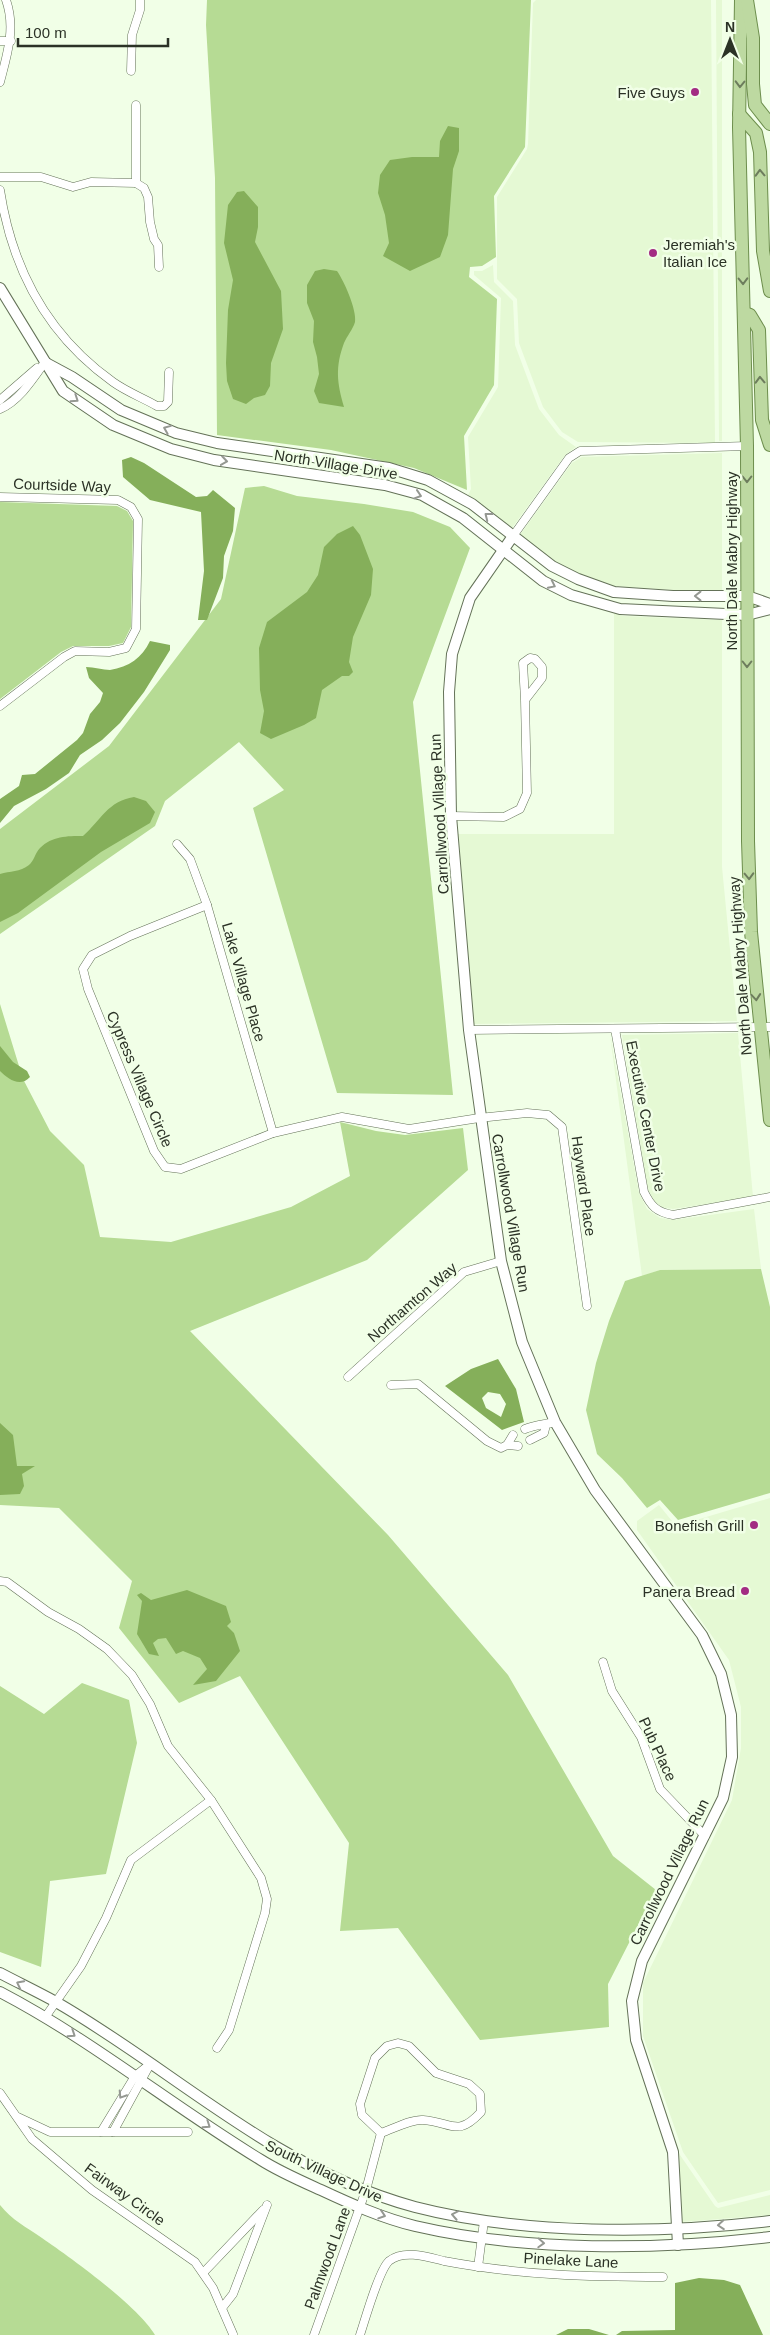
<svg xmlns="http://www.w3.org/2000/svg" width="770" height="2335" font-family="Helvetica,sans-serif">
<rect width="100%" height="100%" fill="#f1ffe7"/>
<g fill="#e5f9d4">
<path d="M536 0H711L715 443 578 442 562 432 543 407 519 343 517 299 497 279V197L527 149 528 144 533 3Z"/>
<path d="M716 0H722V441H719Z"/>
<path d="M493 265 494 282 513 301 515 345 539 409 559 435 576 447 565 455 512 528 468 495 471 489 468 437 498 387 501 298 474 275V271H482Z"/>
<path d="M722 453V590H673L614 586 580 574 554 561 520 535 572 463 582 457Z"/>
<path d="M614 613 623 616 722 620V867L737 1021 474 1024 457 834H614Z"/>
<path d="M738 1033 753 1197 673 1209 662 1207 655 1202 648 1190 622 1035Z"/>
<path d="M610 1035 639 1193 647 1209 660 1218 673 1220 754 1209 761 1269 660 1270 642 1276Z"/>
<path d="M770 1498V2190L718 2203 683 2152 643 2036V1983L732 1800 741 1748V1707L729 1660 637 1530V1521L659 1505 676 1526Z"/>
<path d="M669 2125 680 2155 715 2206 718 2208 770 2195V2215L682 2222 678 2152Z"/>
</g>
<g fill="#b6db94">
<path d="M207 0H531L525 147 494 196 496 257 482 266 470 267 469 277 497 299 494 385 464 436 467 490 414 468 331 450 217 435 215 178 206 25Z"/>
<path d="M264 486 297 496 364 504 413 512 450 527 470 548 413 702 453 1095 337 1093 253 808 284 790 239 742 165 801 155 826 0 934V829L109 746 221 599 245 488Z"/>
<path d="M0 502 117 506 127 511 133 521 131 627 123 643 109 646H73L61 652 0 699Z"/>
<path d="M0 1004 23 1079 50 1131 84 1165 100 1237 171 1242 291 1207 350 1176 340 1122 376 1131 405 1135 463 1128 468 1170 367 1260 190 1331 388 1535 508 1675 613 1856 656 1890 608 1984 609 2027 480 2040 398 1928 340 1931 349 1843 240 1676 179 1703 119 1628 132 1581 59 1508 0 1505Z"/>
<path d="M761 1269 770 1307V1493L678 1520 660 1500 647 1508 622 1478 597 1454 586 1410 596 1363 609 1321 625 1281 660 1270Z"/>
<path d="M82 1683 129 1700 137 1743 106 1874 50 1881 41 1967 0 1952V1686L44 1714Z"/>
<path d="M0 2205C12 2220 26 2227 42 2238 71 2258 138 2306 155 2335H0Z"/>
</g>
<g fill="#85af5a" fill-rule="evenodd">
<path d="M448 126 459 128V151L453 169 448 235 440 257 410 271 383 256 389 243 385 215 378 193 380 175 390 160 412 157H439L440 141Z"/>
<path d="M244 191 258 207V227L255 242 281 291 283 329 271 363 270 386 265 395 254 398 246 404 233 399 227 381 226 363 228 310 233 280 224 243 228 205 237 192Z"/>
<path d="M324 269 337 271C344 281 357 310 355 322 353 329 347 336 344 343 335 367 337 383 344 407L319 403 314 391 319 374 317 357 313 342 314 321 307 303V285L315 271Z"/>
<path d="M131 457 144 463 196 497 207 496 213 490 235 508 233 531 224 556 223 578 207 620H198L204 571 201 512 150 500 123 477 122 460Z"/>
<path d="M353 526 360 535 373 569 371 595 353 637 349 662 353 672 349 676H342L322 690 316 718 304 725 271 739 260 733 264 711 260 690 259 648 267 622 307 592 318 575 324 547 337 534Z"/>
<path d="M150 641 170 645V650L144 692 120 723 102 740 80 755 69 773 46 789 14 806 0 823V799L19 786 22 775 35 774 77 740 83 733 90 714 100 702 103 693 89 678 86 667C94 667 103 670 110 670 129 667 142 658 150 641Z"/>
<path d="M134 797 146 801 155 812 150 823 101 852 18 913 0 922V874C10 871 20 872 29 865 34 861 35 853 40 848 52 836 67 836 83 836 101 820 108 801 134 797Z"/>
<path d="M0 1046 13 1062 27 1071 30 1077C20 1088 8 1079 0 1071Z"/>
<path d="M498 1359 516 1389 524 1422 502 1430 445 1386 471 1369ZM488 1392 500 1394 506 1404 501 1417 486 1408 482 1398Z"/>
<path d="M0 1423 13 1435 17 1466H35L22 1474 24 1486 20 1494 0 1495Z"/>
<path d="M187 1590 226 1606 231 1622 227 1626 234 1633 240 1651 216 1681 193 1685 207 1669 200 1658 183 1651 176 1654 166 1638 158 1639 153 1643 159 1656 149 1654 137 1634 142 1601 137 1595 141 1593 151 1600Z"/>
<path d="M699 2278 724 2280 740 2285 763 2335H616L622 2331 675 2330V2283Z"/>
<path d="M568 2329H589L609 2335H556Z"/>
</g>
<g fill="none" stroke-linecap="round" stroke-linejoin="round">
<g stroke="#647258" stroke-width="9">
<g id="minor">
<path d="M0 41H11"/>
<path d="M131 71 132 35 140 10V0"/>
<path d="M0 82C7 55 16 28 6 0"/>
<path d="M136 105V183L144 188 148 197 150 222 154 239 158 245 159 267"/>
<path d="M0 177H41L73 187 91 182 136 183"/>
<path d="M0 190C12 269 47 335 113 382 127 392 143 398 157 406H164L168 402 169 372"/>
<path d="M0 400 37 368"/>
<path d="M0 409C19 401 33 379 45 362"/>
<path d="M0 497 118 500 131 507 138 519 136 629 126 648 109 652 75 651 64 657 0 706"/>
<path d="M513 536 569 458 580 451 747 446"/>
<path d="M451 816 504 817 520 809 527 793 525 700 542 678V667L535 659 530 658 523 663 525 700"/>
<path d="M177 844 190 859 207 905 273 1133"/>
<path d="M207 905 130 936 92 955 83 969 88 989 154 1151 165 1167 181 1169 273 1133 342 1117 409 1129 479 1118 527 1113 548 1115 562 1127 587 1306"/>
<path d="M615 1029 644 1192C651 1206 656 1212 673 1215L770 1197"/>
<path d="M469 1030 770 1027"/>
<path d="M348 1377 464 1272 501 1261"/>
<path d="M391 1385 418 1384 487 1441 501 1448 507 1445 518 1446"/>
<path d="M525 1429C537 1424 543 1425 555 1422"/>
<path d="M530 1440 544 1433 546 1425"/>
<path d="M507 1445 513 1435"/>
<path d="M0 1581 7 1582 48 1612 79 1629 107 1649 132 1675 150 1704 168 1746 211 1800 261 1878 267 1899 265 1913 229 2030 217 2048"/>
<path d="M603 1662 612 1691 641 1737 660 1789 705 1836"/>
<path d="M46 2016 81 1966 106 1918 131 1860 211 1800"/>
<path d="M398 2043 409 2046 436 2073 469 2084 480 2094 481 2112C457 2138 452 2122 423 2120 411 2119 393 2129 381 2133L362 2115 360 2104 375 2058 387 2046Z"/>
<path d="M0 2093 32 2139 92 2190 195 2262 213 2288 233 2334"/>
<path d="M18 2117 50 2132H188"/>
<path d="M101 2132 135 2076 150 2064"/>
<path d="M113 2132 149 2066"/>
<path d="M478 2267 484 2221"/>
<path d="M204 2272 263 2210"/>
<path d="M222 2308 233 2294 267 2205"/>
<path d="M314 2335 366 2190 381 2133"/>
<path d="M360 2335C365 2320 379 2270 389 2261 404 2249 428 2257 444 2261 518 2275 589 2277 663 2277"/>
</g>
</g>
<g stroke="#647258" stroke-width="12">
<g id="tertiary">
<path d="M0 288 63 391 113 425 171 449 214 460 385 485 422 495 463 518 543 581 571 595 620 609 747 615 770 609"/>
<path d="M46 363 72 377 121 410 176 433 217 443 389 468 428 480 472 504 552 566 578 579 614 592 673 596H747L770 604"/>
<path d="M513 536 470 598 452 654 449 692 451 816 469 1030 501 1261 522 1342 555 1422 595 1490 702 1635 721 1674 731 1715 732 1757 723 1798 642 1961 632 2001 636 2040 673 2152 678 2245"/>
<path d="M0 1973C19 1983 38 1992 56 2002 131 2045 199 2101 273 2145 317 2171 367 2194 415 2207 523 2235 660 2234 770 2221"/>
<path d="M0 1992C92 2040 172 2106 261 2160 280 2172 301 2181 321 2190 351 2204 382 2218 415 2226 527 2252 657 2250 770 2237"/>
</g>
</g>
<g stroke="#6d8e4d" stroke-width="14">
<g id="primary">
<path d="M741 0 739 127 747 446 748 841 751 932 770 1120"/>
<path d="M747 0 753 38V84L755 105 770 124"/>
<path d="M739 114 756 133 760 152 763 251 770 291"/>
<path d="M744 313 750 315 759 330 762 420 770 445"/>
</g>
</g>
<use href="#minor" stroke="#fff" stroke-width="8"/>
<use href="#tertiary" stroke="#fff" stroke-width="10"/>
<use href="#primary" stroke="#bdd9a1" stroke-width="12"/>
</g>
<defs><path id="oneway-chevron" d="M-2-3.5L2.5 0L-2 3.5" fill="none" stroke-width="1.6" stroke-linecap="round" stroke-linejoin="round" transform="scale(1.25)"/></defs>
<g stroke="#6d7d5d">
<use href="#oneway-chevron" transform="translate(740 84) rotate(91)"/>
<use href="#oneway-chevron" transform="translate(760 173) rotate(-92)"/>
<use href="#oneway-chevron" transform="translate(743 281) rotate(89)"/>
<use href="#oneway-chevron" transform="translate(760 380) rotate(-92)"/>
<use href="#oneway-chevron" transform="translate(747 479) rotate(90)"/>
<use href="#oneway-chevron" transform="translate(747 664) rotate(90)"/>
<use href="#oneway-chevron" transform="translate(749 876) rotate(88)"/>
<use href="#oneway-chevron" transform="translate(756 997) rotate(85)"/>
</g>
<g stroke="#959892">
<use href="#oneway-chevron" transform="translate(75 399) rotate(34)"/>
<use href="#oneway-chevron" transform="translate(167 429) rotate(-158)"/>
<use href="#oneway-chevron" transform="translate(224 461) rotate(8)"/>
<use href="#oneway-chevron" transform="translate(418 495) rotate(18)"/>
<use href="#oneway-chevron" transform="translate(488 516) rotate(-142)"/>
<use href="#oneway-chevron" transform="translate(552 585) rotate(26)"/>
<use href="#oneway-chevron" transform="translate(698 596) rotate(180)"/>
<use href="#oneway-chevron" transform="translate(20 1984) rotate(-153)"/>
<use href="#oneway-chevron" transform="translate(72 2034) rotate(34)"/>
<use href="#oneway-chevron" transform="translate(122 2095) rotate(123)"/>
<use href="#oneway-chevron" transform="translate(207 2125) rotate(34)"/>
<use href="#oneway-chevron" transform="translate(382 2215) rotate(18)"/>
<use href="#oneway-chevron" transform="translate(455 2215) rotate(-169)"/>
<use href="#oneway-chevron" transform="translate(721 2225) rotate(176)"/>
<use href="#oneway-chevron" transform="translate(541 2243) rotate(3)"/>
</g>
<g fill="#a32c83" stroke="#f1ffe7" stroke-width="2">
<circle cx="695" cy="92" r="5"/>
<circle cx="653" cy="253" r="5"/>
<circle cx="754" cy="1525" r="5"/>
<circle cx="745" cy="1591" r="5"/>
</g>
<g text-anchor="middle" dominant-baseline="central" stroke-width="5" stroke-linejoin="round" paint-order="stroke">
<g font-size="15" fill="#2b3226" stroke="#f1ffe7" text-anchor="end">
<text x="685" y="92">Five Guys</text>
<text x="663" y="244" text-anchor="start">Jeremiah's<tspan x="663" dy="17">Italian Ice</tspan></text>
<text x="744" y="1525">Bonefish Grill</text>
<text x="735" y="1591">Panera Bread</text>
</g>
<g font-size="15" fill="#2b3226" stroke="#f1ffe7">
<text transform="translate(336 464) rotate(9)">North Village Drive</text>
<text transform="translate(62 485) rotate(2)">Courtside Way</text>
<text transform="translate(731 561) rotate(-90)">North Dale Mabry Highway</text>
<text transform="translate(439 814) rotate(-93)">Carrollwood Village Run</text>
<text transform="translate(740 966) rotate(-94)">North Dale Mabry Highway</text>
<text transform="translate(244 982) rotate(74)">Lake Village Place</text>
<text transform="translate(140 1079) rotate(67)">Cypress Village Circle</text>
<text transform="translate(646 1116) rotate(79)">Executive Center Drive</text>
<text transform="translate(584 1186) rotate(82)">Hayward Place</text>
<text transform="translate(511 1213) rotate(80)">Carrollwood Village Run</text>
<text transform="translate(412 1302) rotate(-41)">Northamton Way</text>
<text transform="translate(658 1749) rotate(65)">Pub Place</text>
<text transform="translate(669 1872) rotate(-64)">Carrollwood Village Run</text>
<text transform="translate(324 2171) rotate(25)">South Village Drive</text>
<text transform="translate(125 2194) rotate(36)">Fairway Circle</text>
<text transform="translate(327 2258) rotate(-70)">Palmwood Lane</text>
<text transform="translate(571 2260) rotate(3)">Pinelake Lane</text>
</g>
</g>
<g transform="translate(730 40)" stroke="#f1ffe7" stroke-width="4" paint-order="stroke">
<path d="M0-4L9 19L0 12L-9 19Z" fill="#2b3226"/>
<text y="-8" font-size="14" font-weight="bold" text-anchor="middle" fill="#2b3226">N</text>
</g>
<path d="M18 38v8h150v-8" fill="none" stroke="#2b3226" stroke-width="2.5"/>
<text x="25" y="38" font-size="15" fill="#2b3226" stroke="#f1ffe7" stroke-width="4" paint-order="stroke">100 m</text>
</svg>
